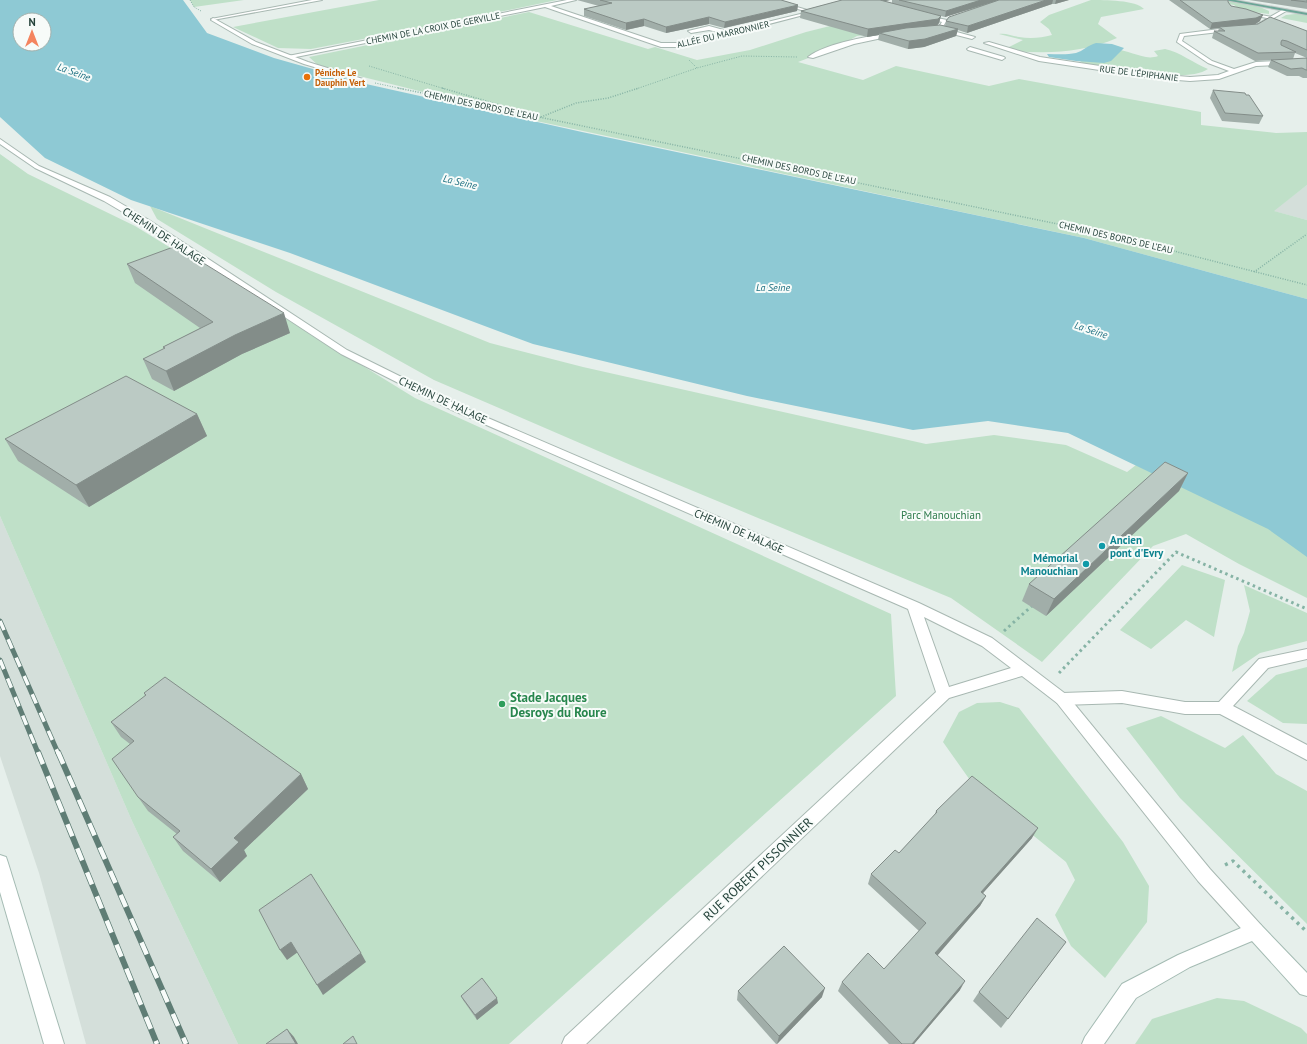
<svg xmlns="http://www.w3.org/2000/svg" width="1307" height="1044" font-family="'PT Sans',sans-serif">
<rect width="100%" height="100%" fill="#e6efeb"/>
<g fill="#d4dfda">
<path d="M1307 185V220L1273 211Z"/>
<path d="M0 516 132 821 238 1044H86L39 873 0 756Z"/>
</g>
<g fill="#bfe0c8">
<path d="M190 0H244L194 7Z"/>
<path d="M379 0H557L457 21 311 49 278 48 233 27Z"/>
<path d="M1091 0C1105 0 1136 0 1144 9L1101 17 1098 24 1117 38C1080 54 1043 54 1003 50L1023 40 999 34C1006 33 1012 36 1019 37 1030 39 1041 38 1052 35L1049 29 1040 22 1049 15Z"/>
<path d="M1205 0C1223 0 1253 2 1269 11V14L1238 10V8L1234 5Z"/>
<path d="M529 12 648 49 655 47 697 60 750 50 806 32 838 24 922 29 857 36 837 47 798 62 863 80 896 66 989 86 1019 79 1201 112V125L1276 133 1307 132V185L1274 211 1307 220V299L1084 238 457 104 459 101 319 66 309 57Z"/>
<path d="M1295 14H1307V23L1281 18 1286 15Z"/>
<path d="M1165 49C1180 52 1193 63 1208 69 1187 84 1111 68 1085 65L1080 61C1089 57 1100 51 1109 50 1127 47 1143 62 1158 56L1154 51Z"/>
<path d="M0 154 28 174 135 226 415 398 891 614 896 696 509 1044H238L132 821 0 516Z"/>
<path d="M150 206 490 343 583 367 926 444 994 435 1066 445 1127 472 1136 465 1272 529 1307 555V598L1239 564 1186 534 1153 546 1042 662 951 598 633 466 434 380 276 292 157 219Z"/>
<path d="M1182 565 1225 580 1214 637 1186 620 1151 649 1120 630Z"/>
<path d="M1244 585 1307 613V641L1260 653 1232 672 1238 646 1244 633 1250 611Z"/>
<path d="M1307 667V724L1283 723 1247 701 1276 675Z"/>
<path d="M1000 702 1019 708 1123 842 1149 886 1147 922 1105 978 1071 946 1055 915 1075 880 1066 862 977 790 943 742 959 712 977 703Z"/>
<path d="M1161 716 1225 748 1243 735 1276 774 1307 791V924L1180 798 1126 728Z"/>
<path d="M1217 998 1244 1001 1301 1028 1307 1034V1044H1135L1152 1019Z"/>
</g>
<g fill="#8ec9d4" fill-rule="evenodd">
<path d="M0 0H183L207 33 274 58 366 84 582 132 1084 238 1307 299V557L1268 529 1068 433 988 421 913 430 747 396 533 344 290 253 131 200 45 158 0 117ZM20 20H44V44H20Z"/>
<path d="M1096 43 1112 44 1124 48 1111 61 1104 63 1076 61 1049 57 1047 54C1056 54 1067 55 1076 53 1083 51 1088 45 1096 43Z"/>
</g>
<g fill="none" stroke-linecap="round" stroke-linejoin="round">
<g stroke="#a8b8b2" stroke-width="2">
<g id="lane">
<path d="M766 0H773L814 12 812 13Z"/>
<path d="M1244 12 1272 17 1274 18 1272 19 1246 14Z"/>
<path d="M213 18 256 42 308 62 363 79 358 80 304 64 252 44 211 20Z"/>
<path d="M709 26 731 32 732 33 729 35 709 30 691 33 688 31Z"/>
<path d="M970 47 1004 57 1005 58 1002 60 968 50 967 49Z"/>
<path d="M1307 649V659L1268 668 1233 706 1307 745V760L1220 714H1185L1122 703 1062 705 1057 703 1055 699 1057 695 1062 693 1122 691 1185 702H1219L1259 659Z"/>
</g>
</g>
<g stroke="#a8b8b2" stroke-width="2">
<g id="street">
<path d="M312 0H322L213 20 211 19Z"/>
<path d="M567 0H576L551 6 661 43H681L817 10 819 11 681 47H661L545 7 291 58 288 56Z"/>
<path d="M1284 9 1288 10 1260 26 1256 25Z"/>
<path d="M922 15 947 20 942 28 975 37 972 39 937 30 942 22 922 17Z"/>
<path d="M1235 27 1237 28V30L1184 36 1182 41 1212 61 1234 69 1256 62 1307 60V64L1256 66 1219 79 1190 81 1153 78 1039 61 984 43 989 42 1040 57 1153 74 1190 77 1218 75 1229 71 1208 63 1177 42 1180 34Z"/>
<path d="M894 32 897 34 896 35 854 44 813 58 808 57C826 43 871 36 894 32Z"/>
<path d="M0 139 39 166 110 197 149 220 347 350 460 406 919 603 992 638 1067 695 1210 869 1261 925 1264 931 1261 937 1255 940 1249 937 1198 881 1057 703 1022 676 949 698 586 1044H562L565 1037 936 692 908 609 452 410 341 354 143 224 104 201 35 168 0 144ZM924 617 982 646 1011 668 949 687Z"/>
</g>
</g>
<g stroke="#a4bbb3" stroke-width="2">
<g id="secondary">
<path d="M0 855 6 857 8 863 64 1044H44L0 892Z"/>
<path d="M1255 922 1261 925 1307 973V996L1300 994 1252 941 1190 967 1136 998 1104 1044H1082L1085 1037 1122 984 1178 955Z"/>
</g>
</g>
<g stroke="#c2cac8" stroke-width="2">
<path id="primary" d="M1225 0H1235L1307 13V15Z"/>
</g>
<g stroke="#86b3a5" stroke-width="1" stroke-dasharray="1 1.5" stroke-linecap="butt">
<path d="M190 0 194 7 201 11"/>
<path d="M689 60 697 68"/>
<path d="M369 66 445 89"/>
<path d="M375 83 403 89"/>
<path d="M636 89 697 68 742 56 797 57"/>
</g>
<g stroke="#86b3a5" stroke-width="1.5" stroke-dasharray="1 1.5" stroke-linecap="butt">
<path d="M398 88 1111 235 1307 285"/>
<path d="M442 88 527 113"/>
<path d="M541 117 576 103 608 98 639 88"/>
<path d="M1254 272 1307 234"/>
</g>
<g stroke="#86b3a5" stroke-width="3" stroke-dasharray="2.5 3.5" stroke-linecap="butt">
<path d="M1004 631 1033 605"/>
<path d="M1059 673 1176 552 1307 609"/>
</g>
<path stroke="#86b3a5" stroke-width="3.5" stroke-dasharray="3 4.5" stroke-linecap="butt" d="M1225 865 1233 861 1307 932"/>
<use href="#lane" fill="#fff" fill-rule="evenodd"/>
<use href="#street" fill="#fff" fill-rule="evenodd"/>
<use href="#secondary" fill="#fff" fill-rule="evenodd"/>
<use href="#primary" fill="#6aa596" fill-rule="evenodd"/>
<g stroke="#5f7d75" stroke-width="5">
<g id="rail-far1">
<path d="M0 621 58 753"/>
<path d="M0 660 38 753"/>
</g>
</g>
<g stroke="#5f7d75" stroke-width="6">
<g id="rail">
<path d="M38 752 157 1044"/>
<path d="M58 752 186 1044"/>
</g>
</g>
<use href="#rail-far1" stroke="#f7fbf9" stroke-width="3.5" stroke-dasharray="10" stroke-linecap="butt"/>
<use href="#rail" stroke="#f7fbf9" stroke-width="4.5" stroke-dasharray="13" stroke-linecap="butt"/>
</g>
<g fill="#a1aea9" fill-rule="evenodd">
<path d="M577 0H781L798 5 797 11 724 28 709 24 666 33 644 26 626 30 584 16V9L599 6Z"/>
<path d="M842 0H890L885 1 892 3V0H1069L1055 4H1052L967 33 958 30 956 36 924 47 908 49 878 40 879 35 867 37 800 18 801 11ZM994 2 946 21 945 26 937 25 939 23 941 16 945 17Z"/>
<path d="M1169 0H1228V2L1231 6 1260 21 1255 24 1307 31V78H1303L1299 76H1287L1268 67 1271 60 1255 61 1212 38 1214 31H1218L1219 28 1210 29ZM1295 53 1307 58 1293 59Z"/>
<path d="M1249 0H1307V9Z"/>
<path d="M1213 90 1263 116 1259 124 1222 121 1210 98Z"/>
<path d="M127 264 290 333 242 354 174 391 152 379 143 359 164 349 163 347 200 328 135 283Z"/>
<path d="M197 414 207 436 89 507 18 461 5 439Z"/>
<path d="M1188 473 1179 491 1046 616 1022 601 1029 584Z"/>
<path d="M144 693 301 774 308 789 244 850 247 856 220 882 183 851 173 837 177 834 148 811 138 797 130 744 121 737 111 722 145 696Z"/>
<path d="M936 811 1032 838 983 893 986 896 980 906 937 955 960 990 914 1044H889L838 991 842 982 884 969 919 931 868 884 871 874 899 853 934 816Z"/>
<path d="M1066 942 1001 1028 973 1001 979 992Z"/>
<path d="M738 991 822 997 777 1044H776L737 1000Z"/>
<path d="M461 996 498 1003 477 1020 463 1000Z"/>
</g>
<g fill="#838d89">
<path d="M883 0H890L882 2Z"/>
<path d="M981 0H999L945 17 946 11Z"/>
<path d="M1046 0H1053L1052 4 967 33 968 26Z"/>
<path d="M1056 0H1069L1055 4Z"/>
<path d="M798 5 797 11 724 28 725 22Z"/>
<path d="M1263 15 1260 21 1254 25 1219 27V28L1210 29 1212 23Z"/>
<path d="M941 16 939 23 936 27 879 33V35L867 37 868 29Z"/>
<path d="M709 17V24L666 33V27Z"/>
<path d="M644 19V26L626 30V23Z"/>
<path d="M958 29 956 36 924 47 908 49 909 41Z"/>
<path d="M284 313 290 333 242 354 174 391 166 371 235 335Z"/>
<path d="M197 414 207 436 89 507 76 485Z"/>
<path d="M1188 473 1179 491 1046 616 1054 599Z"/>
<path d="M301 774 308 789 244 850 247 856 220 882 211 869 234 838Z"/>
<path d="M1038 828 1032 838 975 902 981 892Z"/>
<path d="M986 896 980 906 931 963 935 953Z"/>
<path d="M291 942 298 952 287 960 280 950Z"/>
<path d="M361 953 366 962 323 995 317 985Z"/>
<path d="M965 981 960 990 914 1044H912Z"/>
<path d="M825 988 822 997 777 1044 779 1036Z"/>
<path d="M497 998 498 1003 477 1020 475 1015Z"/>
<path d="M287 1029 294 1037 298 1044H296Z"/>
</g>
<g fill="#bbcac4" stroke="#838d89">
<path d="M600 0H781L798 5 725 22 709 17 666 27 644 19 626 23 584 9 612 3Z"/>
<path d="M842 0H880L941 16 938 19 868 29 801 11Z"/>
<path d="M899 0H981L946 11Z"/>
<path d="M999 0H1046L968 26 946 21 949 17Z"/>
<path d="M1180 0H1228V2L1231 6 1246 9 1263 15 1256 18 1212 23Z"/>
<path d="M1291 0H1307V2Z"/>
<path d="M1270 17 1307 31V50L1287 41 1282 40 1281 42V45L1296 52 1258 53 1214 31H1225L1219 27 1258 24Z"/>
<path d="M940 25 958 29 925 39 909 41 879 33 906 28Z"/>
<path d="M1307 58V70H1306L1302 68 1291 69 1271 60Z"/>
<path d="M1213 90 1245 93 1246 95H1249L1263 116 1225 113Z"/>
<path d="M176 246 284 313 235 335 166 371 143 359 165 348 163 347 213 322 127 264Z"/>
<path d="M126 376 197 414 76 485 5 439Z"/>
<path d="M1165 462 1188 473 1054 599 1029 584Z"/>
<path d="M165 677 301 774 234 838 239 842 211 869 173 837 180 831 138 797 112 759 134 741 111 722 146 695 144 693Z"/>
<path d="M972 776 1038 828 981 892 986 896 935 953 965 981 912 1044H902L842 982 868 953 884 969 926 923 871 874 895 850 899 853 937 812 936 811Z"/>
<path d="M311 874 361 953 317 985 291 942 280 950 259 910Z"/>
<path d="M1037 918 1066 942 1008 1019 979 992Z"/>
<path d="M784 946 825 988 779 1036 738 991Z"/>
<path d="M482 978 497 998 475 1015 461 996Z"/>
<path d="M287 1029 296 1044H266Z"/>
<path d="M353 1036 357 1044H343Z"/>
</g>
<circle fill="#e8710a" stroke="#f7fbf9" stroke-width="1.5" cx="307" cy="77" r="4"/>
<g fill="#0f9aa8" stroke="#f7fbf9" stroke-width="1.5">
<circle cx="1102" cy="546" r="4"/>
<circle cx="1086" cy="564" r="4"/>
</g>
<circle fill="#2e9e5b" stroke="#f7fbf9" stroke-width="1.5" cx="502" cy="704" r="4"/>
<g text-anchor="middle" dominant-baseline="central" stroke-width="4" stroke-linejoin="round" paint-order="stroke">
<g font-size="9" fill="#24423a" stroke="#f7fbf9">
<text transform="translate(433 28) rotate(-11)">CHEMIN DE LA CROIX DE GERVILLE</text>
<text transform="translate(723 34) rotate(-13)">ALLÉE DU MARRONNIER</text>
<text transform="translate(1139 73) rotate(7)">RUE DE L'ÉPIPHANIE</text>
<text transform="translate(481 105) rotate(12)">CHEMIN DES BORDS DE L’EAU</text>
<text transform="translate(799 169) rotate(12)">CHEMIN DES BORDS DE L’EAU</text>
<text transform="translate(1116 237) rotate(13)">CHEMIN DES BORDS DE L’EAU</text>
</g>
<g font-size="9" font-weight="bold" fill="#c56008" stroke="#f7fbf9" text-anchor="start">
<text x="315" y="72">Péniche Le<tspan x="315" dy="10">Dauphin Vert</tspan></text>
</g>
<g font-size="10" font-style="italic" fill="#1c6f80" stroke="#f7fbf9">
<text transform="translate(74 72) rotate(20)">La Seine</text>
<text transform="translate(460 182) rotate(13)">La Seine</text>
<text x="773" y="287">La Seine</text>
<text transform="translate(1091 330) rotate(18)">La Seine</text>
</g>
<g font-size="11" fill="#24423a" stroke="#f7fbf9">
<text transform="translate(164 236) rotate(33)">CHEMIN DE HALAGE</text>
<text transform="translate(443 400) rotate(25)">CHEMIN DE HALAGE</text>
<text transform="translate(739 531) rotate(23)">CHEMIN DE HALAGE</text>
</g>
<g font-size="11" fill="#2d7a4b" stroke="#f7fbf9">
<text x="941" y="515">Parc Manouchian</text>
</g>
<g font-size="11" font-weight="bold" fill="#0d838f" stroke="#f7fbf9" text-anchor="start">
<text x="1110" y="540">Ancien<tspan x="1110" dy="13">pont d'Evry</tspan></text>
<text x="1078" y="558" text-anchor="end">Mémorial<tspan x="1078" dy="13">Manouchian</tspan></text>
</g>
<g font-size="13" font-weight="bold" fill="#27864d" stroke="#f7fbf9" text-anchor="start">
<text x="510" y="697">Stade Jacques<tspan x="510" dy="15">Desroys du Roure</tspan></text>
</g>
<g font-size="13" fill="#24423a" stroke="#f7fbf9">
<text transform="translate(758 869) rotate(-43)">RUE ROBERT PISSONNIER</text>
</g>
</g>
<g transform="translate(32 32)"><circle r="19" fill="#f7fbf9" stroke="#a3b1ad"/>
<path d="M0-3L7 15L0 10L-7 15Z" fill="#f4845f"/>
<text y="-6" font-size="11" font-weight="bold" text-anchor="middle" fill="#24423a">N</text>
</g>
</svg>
